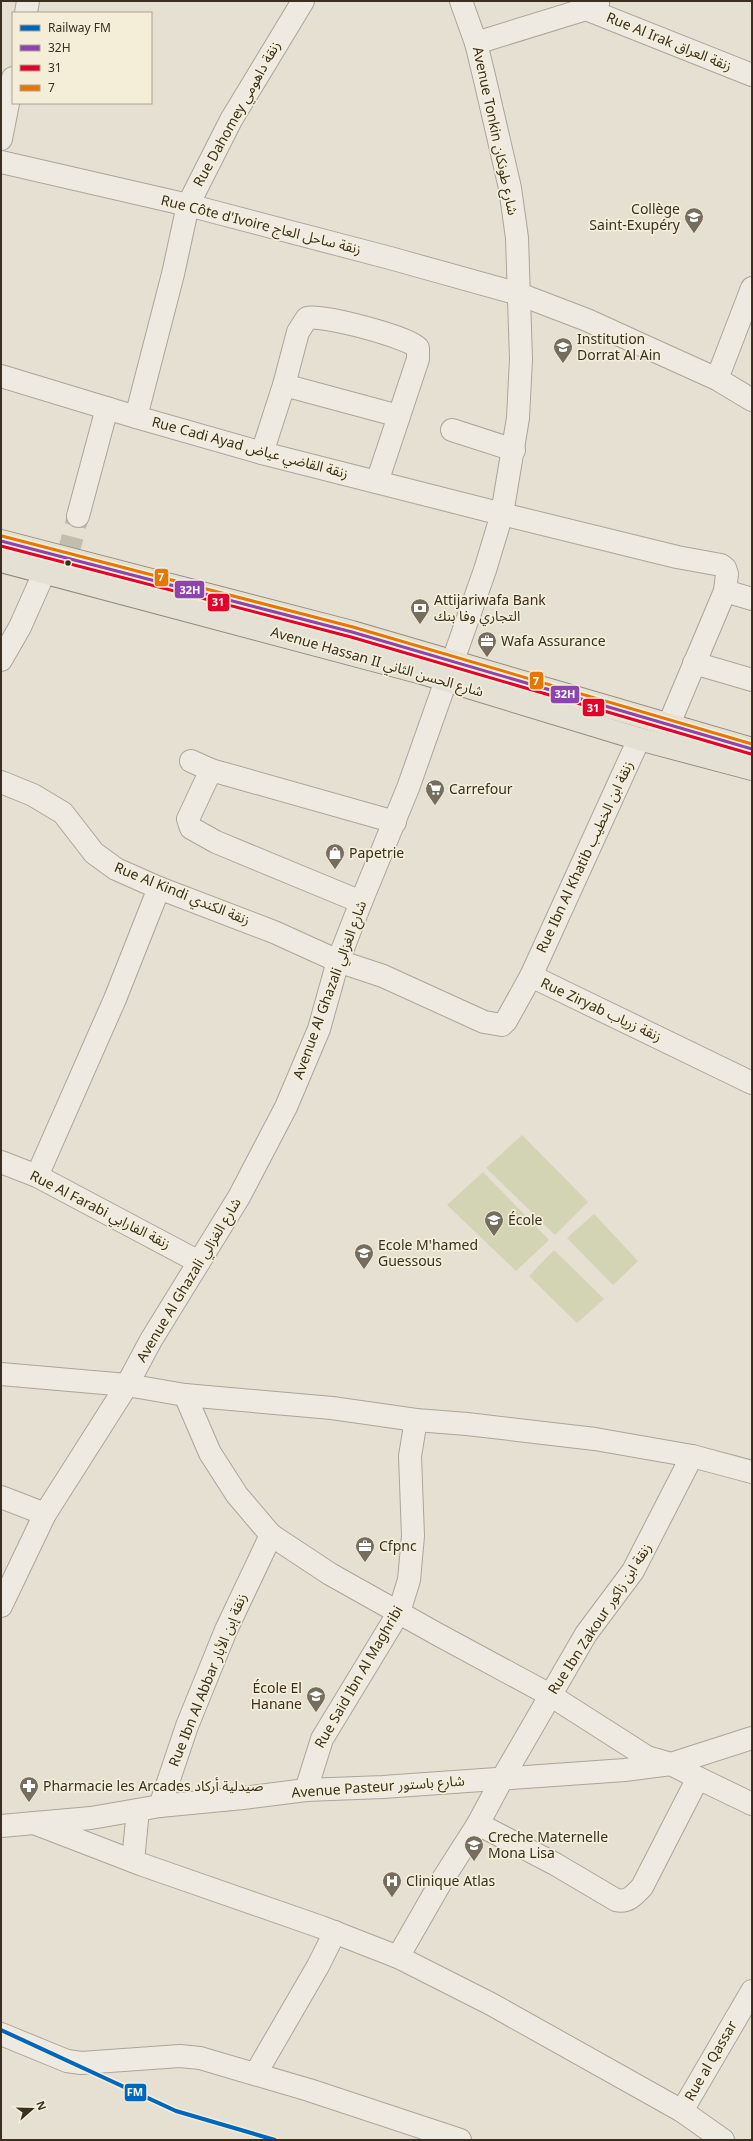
<svg xmlns="http://www.w3.org/2000/svg" width="753" height="2141" font-family="Georgia,'Noto Sans Arabic',serif">
<rect width="100%" height="100%" fill="#e5e0d1"/>
<g fill="#d2d4b4">
<path d="M522 1135 588 1202 555 1235 486 1168Z"/>
<path d="M483 1172 549 1240 516 1271 447 1205Z"/>
<path d="M594 1214 638 1261 613 1285 567 1238Z"/>
<path d="M554 1250 604 1299 577 1323 529 1276Z"/>
</g>
<g fill="none" stroke-linecap="round" stroke-linejoin="round">
<path stroke="#c3bdae" stroke-width="22" stroke-dasharray="22 11" stroke-linecap="butt" d="M67 558 78 516"/>
<g stroke="#aba599" stroke-width="24">
<g id="minor">
<path d="M586 9 752 75"/>
<path d="M26 13 28 1"/>
<path d="M476 43 586 9 598 3"/>
<path d="M1 139 13 78"/>
<path d="M1 162 188 205 390 258 519 294 587 320 655 351 717 379 752 400"/>
<path d="M1 376 136 417 262 453 502 514 677 557 721 565 725 568 727 574 725 591 669 724"/>
<path d="M717 379 752 288"/>
<path d="M284 385 298 332 307 318C321 314 409 337 418 348V359L399 416"/>
<path d="M136 417 173 274 188 205 231 120 303 1"/>
<path d="M452 430 514 450"/>
<path d="M262 453 284 385 399 416 377 482"/>
<path d="M78 516 107 408"/>
<path d="M725 591 752 599"/>
<path d="M1 660 20 627 44 573"/>
<path d="M694 663 752 680"/>
<path d="M191 761 211 770 395 822"/>
<path d="M211 770 188 819 191 828 216 842 361 902"/>
<path d="M1 782 33 795 63 813 94 853 116 869 159 888 274 932 338 961 383 976 484 1022 502 1025 506 1021 531 976 639 739"/>
<path d="M531 976 752 1083"/>
<path d="M1 1162 37 1176 199 1262"/>
<path d="M37 1176 115 999 159 888"/>
<path d="M1 1374 127 1385 185 1395 332 1408 416 1420 467 1424 595 1439 692 1456 752 1472"/>
<path d="M185 1395 210 1453 237 1495 271 1535 330 1574 437 1634 550 1695 647 1757 671 1764 698 1778 642 1887C634 1895 628 1903 616 1900L555 1864 478 1824"/>
<path d="M1 1497 45 1514"/>
<path d="M1 1606 45 1514 127 1385 151 1340 239 1197 286 1107 319 1029 338 961 361 902 408 788 485 570 502 514 518 418 521 359 517 238 510 188 485 80 476 43 461 1"/>
<path d="M698 1778 752 1804"/>
<path d="M306 1790 322 1739 399 1612 409 1580 413 1536 410 1456 416 1420"/>
<path d="M160 1806 187 1726 226 1630 271 1535"/>
<path d="M34 1823 143 1865 321 1927 398 1957 491 2004 682 2111 723 2140"/>
<path d="M1 1826 91 1818 160 1806 243 1798 306 1790 383 1787 625 1770 671 1764 752 1738"/>
<path d="M133 1861 138 1810"/>
<path d="M398 1957 441 1882 478 1824 502 1779 586 1634 633 1571 692 1456"/>
<path d="M1 2034 67 2061 81 2063 180 2056 200 2058 309 2090 460 2140"/>
<path d="M256 2073 318 1966 335 1932"/>
<path d="M682 2111 752 1991"/>
</g>
</g>
<g stroke="#908b80" stroke-width="24">
<g id="major">
<path d="M1 541 352 632 752 749"/>
<path d="M1 561 422 673 639 739 752 769"/>
</g>
</g>
<use href="#minor" stroke="#eeeae2" stroke-width="22"/>
<use href="#major" stroke="#e4e1d4" stroke-width="22"/>
<g stroke="#f4eed9" stroke-width="6">
<path id="bus-1" d="M1 541 352 632 752 749"/>
</g>
<g stroke="#f4eed9" stroke-width="6">
<path id="bus-2" d="M1 546 351 637 751 754"/>
</g>
<g stroke="#f4eed9" stroke-width="6">
<path id="bus-3" d="M2 536 353 627 752 744"/>
</g>
<use href="#bus-1" stroke="#8e44ad" stroke-width="3"/>
<use href="#bus-2" stroke="#e4002b" stroke-width="3"/>
<use href="#bus-3" stroke="#e57703" stroke-width="3"/>
<g stroke="#f4eed9" stroke-width="7">
<path id="rail-1" d="M1 2030 176 2111 275 2140"/>
</g>
<use href="#rail-1" stroke="#0065bd" stroke-width="4"/>
</g>
<defs>
<g id="school-pin" transform="scale(1)"><path d="M0 17L-7.5 6A9.5 9.5 0 1 1 7.5 6Z" fill="#766d5f" stroke="#f4eed9"/><path d="M0-5L7-2L0 1L-7-2ZM-4 1L0 2.5L4 1V4Q0 6-4 4Z" fill="#fff"/></g>
<g id="bank-pin" transform="scale(1)"><path d="M0 17L-7.5 6A9.5 9.5 0 1 1 7.5 6Z" fill="#766d5f" stroke="#f4eed9"/><path d="M-6-4H6V4H-6ZM0-2.3a2.3 2.3 0 1 0 0 4.6a2.3 2.3 0 1 0 0-4.6Z" fill="#fff"/></g>
<g id="office-pin" transform="scale(1)"><path d="M0 17L-7.5 6A9.5 9.5 0 1 1 7.5 6Z" fill="#766d5f" stroke="#f4eed9"/><path d="M-6-3h4V-5.5h4V-3h4V5H-6ZM-1-4.5V-3h2v-1.5ZM-6 0V1H6V0Z" fill="#fff"/></g>
<g id="supermarket-pin" transform="scale(1)"><path d="M0 17L-7.5 6A9.5 9.5 0 1 1 7.5 6Z" fill="#766d5f" stroke="#f4eed9"/><path d="M-6-5.5h2.5l.6 2H6L4.5 2H-2.5L-4.4-4H-6ZM-1.5 3.2a1.3 1.3 0 1 0 .1 0ZM3 3.2a1.3 1.3 0 1 0 .1 0Z" fill="#fff"/></g>
<g id="shop-pin" transform="scale(1)"><path d="M0 17L-7.5 6A9.5 9.5 0 1 1 7.5 6Z" fill="#766d5f" stroke="#f4eed9"/><path d="M-5-2.5h2.3a2.7 3.5 0 0 1 5.4 0H5L5.5 6h-11ZM-1.5-2.5h3a1.5 2.3 0 0 0-3 0Z" fill="#fff"/></g>
<g id="pharmacy-pin" transform="scale(1)"><path d="M0 17L-7.5 6A9.5 9.5 0 1 1 7.5 6Z" fill="#766d5f" stroke="#f4eed9"/><path d="M-2-6h4v4h4v4h-4v4h-4v-4h-4v-4h4Z" fill="#fff"/></g>
<g id="hospital-pin" transform="scale(1)"><path d="M0 17L-7.5 6A9.5 9.5 0 1 1 7.5 6Z" fill="#766d5f" stroke="#f4eed9"/><path d="M-5-5h3v3.5h4V-5h3V5h-3V1.5h-4V5h-3Z" fill="#fff"/></g>
</defs>
<g fill-rule="evenodd">
<use href="#school-pin" x="694" y="217"/>
<use href="#school-pin" x="563" y="347"/>
<use href="#bank-pin" x="420" y="608"/>
<use href="#office-pin" x="487" y="641"/>
<use href="#supermarket-pin" x="435" y="789"/>
<use href="#shop-pin" x="335" y="853"/>
<use href="#school-pin" x="494" y="1220"/>
<use href="#school-pin" x="364" y="1253"/>
<use href="#office-pin" x="365" y="1546"/>
<use href="#school-pin" x="316" y="1696"/>
<use href="#pharmacy-pin" x="29" y="1786"/>
<use href="#school-pin" x="474" y="1845"/>
<use href="#hospital-pin" x="392" y="1881"/>
</g>
<circle fill="#3a2f21" stroke="#f4eed9" stroke-width="1.5" cx="68" cy="563" r="3.5"/>
<g text-anchor="middle" dominant-baseline="central" stroke-width="3.5" stroke-linejoin="round" paint-order="stroke">
<g font-size="14" fill="#3a2f21" stroke="#f4eed9">
<text transform="translate(669 42) rotate(22)">Rue Al Irak زنقة العراق</text>
<text transform="translate(237 114) rotate(-61)">Rue Dahomey زنقة داهومي</text>
<text transform="translate(495 131) rotate(78)">Avenue Tonkin شارع طونكان</text>
<text transform="translate(261 225) rotate(14)">Rue Côte d'Ivoire زنقة ساحل العاج</text>
<text transform="translate(250 448) rotate(15)">Rue Cadi Ayad زنقة القاضي عياض</text>
<text transform="translate(377 662) rotate(16)">Avenue Hassan II شارع الحسن الثاني</text>
<text transform="translate(585 857) rotate(-65)">Rue Ibn Al Khatib زنقة ابن الخطيب</text>
<text transform="translate(182 894) rotate(22)">Rue Al Kindi زنقة الكندي</text>
<text transform="translate(330 990) rotate(-70)">Avenue Al Ghazali شارع الغزالي</text>
<text transform="translate(601 1010) rotate(25)">Rue Ziryab زنقة زرياب</text>
<text transform="translate(100 1210) rotate(27)">Rue Al Farabi زنقة الفارابي</text>
<text transform="translate(189 1280) rotate(-59)">Avenue Al Ghazali شارع الغزالي</text>
<text transform="translate(600 1619) rotate(-57)">Rue Ibn Zakour زنقة ابن زاكور</text>
<text transform="translate(359 1677) rotate(-60)">Rue Said Ibn Al Maghribi</text>
<text transform="translate(208 1680) rotate(-68)">Rue Ibn Al Abbar زنقة إبن الأبار</text>
<text transform="translate(378 1787) rotate(-4)">Avenue Pasteur شارع باستور</text>
<text transform="translate(711 2061) rotate(-60)">Rue al Qassar</text>
</g>
<g font-size="14" fill="#3a2f21" stroke="#f4eed9" text-anchor="start">
<text x="680" y="209" text-anchor="end">Collège<tspan x="680" dy="16">Saint-Exupéry</tspan></text>
<text x="577" y="339">Institution<tspan x="577" dy="16">Dorrat Al Ain</tspan></text>
<text x="434" y="600">Attijariwafa Bank<tspan x="434" dy="16">التجاري وفا بنك</tspan></text>
<text x="501" y="641">Wafa Assurance</text>
<text x="449" y="789">Carrefour</text>
<text x="349" y="853">Papetrie</text>
<text x="508" y="1220">École</text>
<text x="378" y="1245">Ecole M'hamed<tspan x="378" dy="16">Guessous</tspan></text>
<text x="379" y="1546">Cfpnc</text>
<text x="302" y="1688" text-anchor="end">École El<tspan x="302" dy="16">Hanane</tspan></text>
<text x="43" y="1786">Pharmacie les Arcades صيدلية أركاد</text>
<text x="488" y="1837">Creche Maternelle<tspan x="488" dy="16">Mona Lisa</tspan></text>
<text x="406" y="1881">Clinique Atlas</text>
</g>
</g>
<g stroke="#f4eed9" stroke-width="1.5">
<rect x="154" y="568" width="15" height="19" rx="4" fill="#e57703"/>
<rect x="174" y="580" width="31" height="19" rx="4" fill="#8e44ad"/>
<rect x="207" y="593" width="23" height="19" rx="4" fill="#e4002b"/>
<rect x="529" y="671" width="15" height="19" rx="4" fill="#e57703"/>
<rect x="550" y="685" width="30" height="19" rx="4" fill="#8e44ad"/>
<rect x="582" y="698" width="23" height="19" rx="4" fill="#e4002b"/>
<rect x="124" y="2083" width="23" height="19" rx="4" fill="#0065bd"/>
</g>
<g font-size="11" text-anchor="middle" font-weight="bold" fill="#fff">
<text x="161" y="581">7</text>
<text x="190" y="594">32H</text>
<text x="218" y="606">31</text>
<text x="536" y="685">7</text>
<text x="565" y="698">32H</text>
<text x="593" y="712">31</text>
<text x="135" y="2096">FM</text>
</g>
<rect width="753" height="2141" fill="none" stroke="#3a2f21" stroke-width="4"/>
<rect x="12" y="12" width="140" height="92" fill="#f4eed9" stroke="#aaa28f"/>
<rect x="20" y="25" width="20" height="6" fill="#0065bd" stroke="#aaa28f"/>
<text x="48" y="32" font-size="12" fill="#3a2f21">Railway FM</text>
<rect x="20" y="45" width="20" height="6" fill="#8e44ad" stroke="#aaa28f"/>
<text x="48" y="52" font-size="12" fill="#3a2f21">32H</text>
<rect x="20" y="65" width="20" height="6" fill="#e4002b" stroke="#aaa28f"/>
<text x="48" y="72" font-size="12" fill="#3a2f21">31</text>
<rect x="20" y="85" width="20" height="6" fill="#e57703" stroke="#aaa28f"/>
<text x="48" y="92" font-size="12" fill="#3a2f21">7</text>
<g transform="translate(32 2109) rotate(70)" stroke="#f4eed9" stroke-width="3" paint-order="stroke">
<path d="M0-3L7 15L0 10L-7 15Z" fill="#3a2f21"/>
<text y="-6" font-size="11" font-weight="bold" text-anchor="middle" fill="#3a2f21">N</text>
</g>
</svg>
